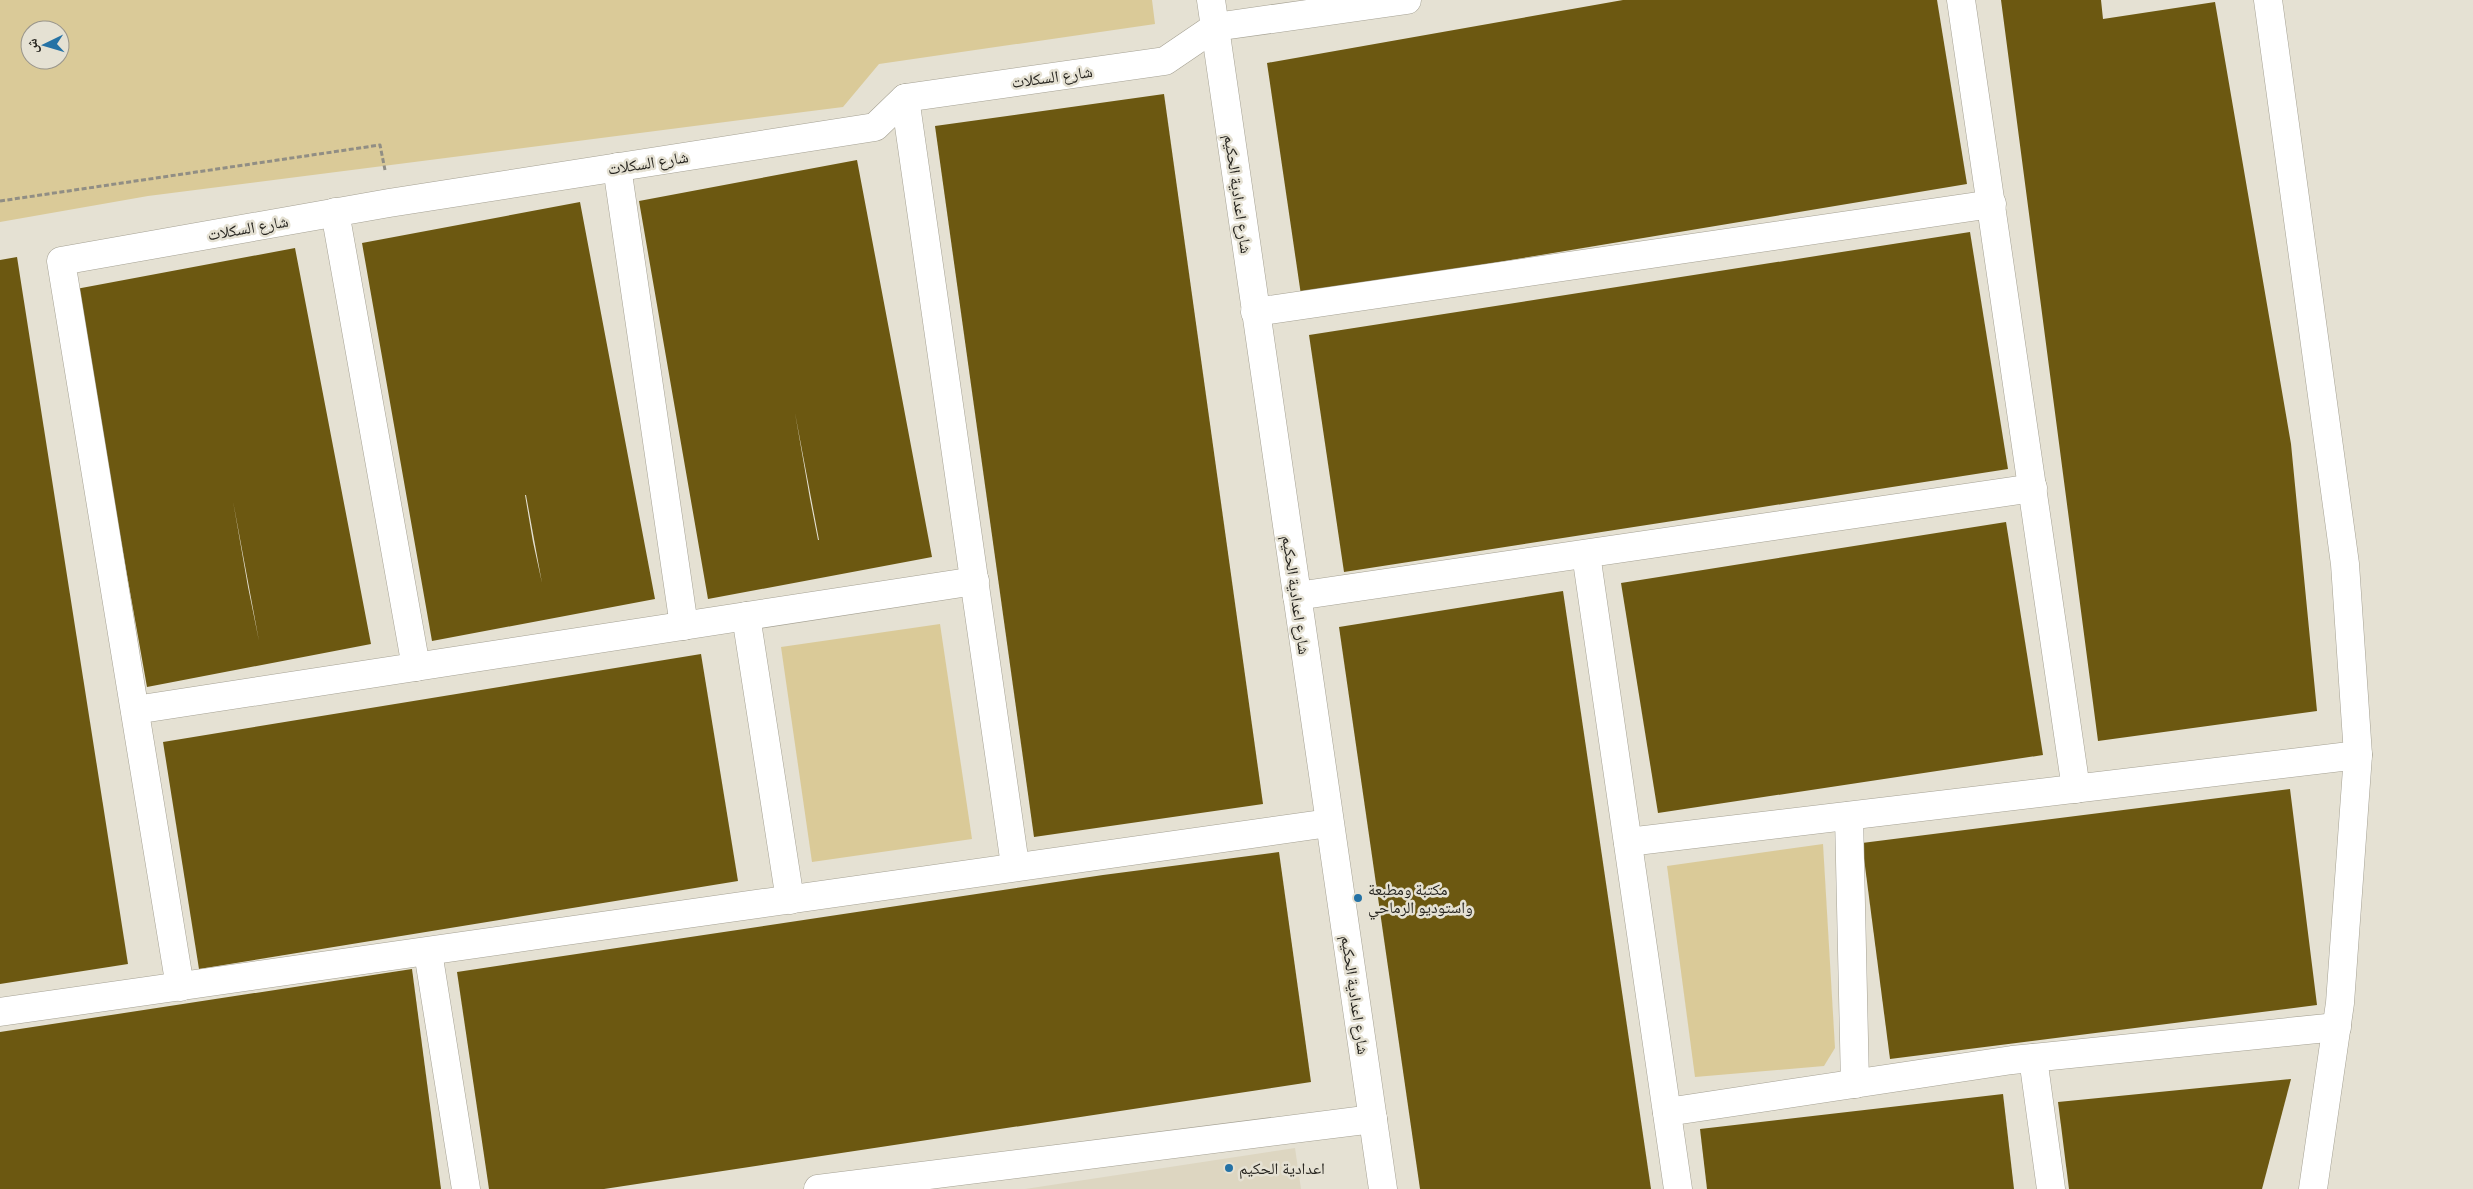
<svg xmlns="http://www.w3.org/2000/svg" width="2473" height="1189" font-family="Karla,'Noto Naskh Arabic',sans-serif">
<rect width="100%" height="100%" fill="#e5e1d3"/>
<path fill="#ddd6c1" d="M1295 1148 1301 1189H1025Z"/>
<g fill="#daca98" fill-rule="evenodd">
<path d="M0 0H1152L1155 24 879 64 843 107 148 196 0 222ZM30 30H60V60H30Z"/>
<path d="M940 624 972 839 812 862 781 647Z"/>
<path d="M1823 844 1835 1048 1824 1066 1695 1077 1667 866Z"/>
</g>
<g fill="#6c5811" fill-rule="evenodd">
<path d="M1623 0H1937L1967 184 1301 295 1267 63Z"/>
<path d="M2001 0H2101L2103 19 2215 2 2291 444 2317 711 2098 741Z"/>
<path d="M1164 94 1263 804 1034 837 935 126Z"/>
<path d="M857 160 932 557 708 599 639 201ZM795 413 819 540H818L810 499Z"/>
<path d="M580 202 655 599 432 641 362 243ZM525 495H526L542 583 533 542Z"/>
<path d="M1970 232 2008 469 1344 572 1309 335Z"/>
<path d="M295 248 371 644 147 687 76 289ZM233 501 259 641 248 587Z"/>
<path d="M17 257 128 964 0 984V260Z"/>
<path d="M2006 522 2043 755 1658 813 1621 583Z"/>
<path d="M1563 591 1651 1189H1420L1339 627Z"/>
<path d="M701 654 738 881 199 969 163 742Z"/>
<path d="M2290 789 2317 1005 1890 1059 1862 843Z"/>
<path d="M1279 852 1311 1082 604 1189H489L457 972 1103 875Z"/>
<path d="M412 969 441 1189H0V1032Z"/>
<path d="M2291 1079 2262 1189H2069L2058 1102Z"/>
<path d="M2003 1094 2014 1189H1707L1700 1129Z"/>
</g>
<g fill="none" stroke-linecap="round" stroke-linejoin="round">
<g stroke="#a5a193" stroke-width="29">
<g id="street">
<path d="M1211 0 1383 1189"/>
<path d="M1961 0 2076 789"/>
<path d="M2268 0 2345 564 2358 755 2340 1003 2313 1189"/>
<path d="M905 98 1015 865"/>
<path d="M617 167 684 626"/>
<path d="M335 212 416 667"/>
<path d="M1255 312 1992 204"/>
<path d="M1586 554 1678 1189"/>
<path d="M1297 596 2033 488"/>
<path d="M746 616 790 900"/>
<path d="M135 710 975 581"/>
<path d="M1849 816 1855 1084"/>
<path d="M1628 842 2358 755"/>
<path d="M428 952 466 1189"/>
<path d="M180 987 61 261 389 203 875 127 905 98 1165 61 1215 27 1407 0"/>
<path d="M0 1012C443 950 886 883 1329 823"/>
<path d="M2033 1058 2051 1189"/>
<path d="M1667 1112 2012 1060 2337 1027"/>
<path d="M818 1189 1373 1119"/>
</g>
</g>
<path stroke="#918e84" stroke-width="3" stroke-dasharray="5 2.5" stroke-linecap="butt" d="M0 201 380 145 385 170"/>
<use href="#street" stroke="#fff" stroke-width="28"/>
</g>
<g fill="#2572a5" stroke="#e5e1d3" stroke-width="2">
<circle cx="1358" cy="898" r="5"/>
<circle cx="1229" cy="1168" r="5"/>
</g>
<g text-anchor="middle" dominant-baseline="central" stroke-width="5" stroke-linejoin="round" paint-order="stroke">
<g font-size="16" fill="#26241f" stroke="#e5e1d3">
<text transform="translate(1052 77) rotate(-8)">شارع السكلات</text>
<text transform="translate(648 163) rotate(-9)">شارع السكلات</text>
<text transform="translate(1238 194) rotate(82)">شارع اعدادية الحكيم</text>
<text transform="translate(248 228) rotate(-10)">شارع السكلات</text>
<text transform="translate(1296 595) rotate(82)">شارع اعدادية الحكيم</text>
<text transform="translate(1355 995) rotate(82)">شارع اعدادية الحكيم</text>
</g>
<g font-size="16" fill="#26241f" stroke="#e5e1d3" text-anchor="start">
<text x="1368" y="889">مكتبة ومطبعة<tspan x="1368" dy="18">واستوديو الرماحي</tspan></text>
<text x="1239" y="1168">اعدادية الحكيم</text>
</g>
</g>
<g transform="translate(45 45) rotate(265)"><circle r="24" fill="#e5e1d3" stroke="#99958b"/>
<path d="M0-4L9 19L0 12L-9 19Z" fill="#2572a5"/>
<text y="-8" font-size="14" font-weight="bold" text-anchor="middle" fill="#26241f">ش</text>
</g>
</svg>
